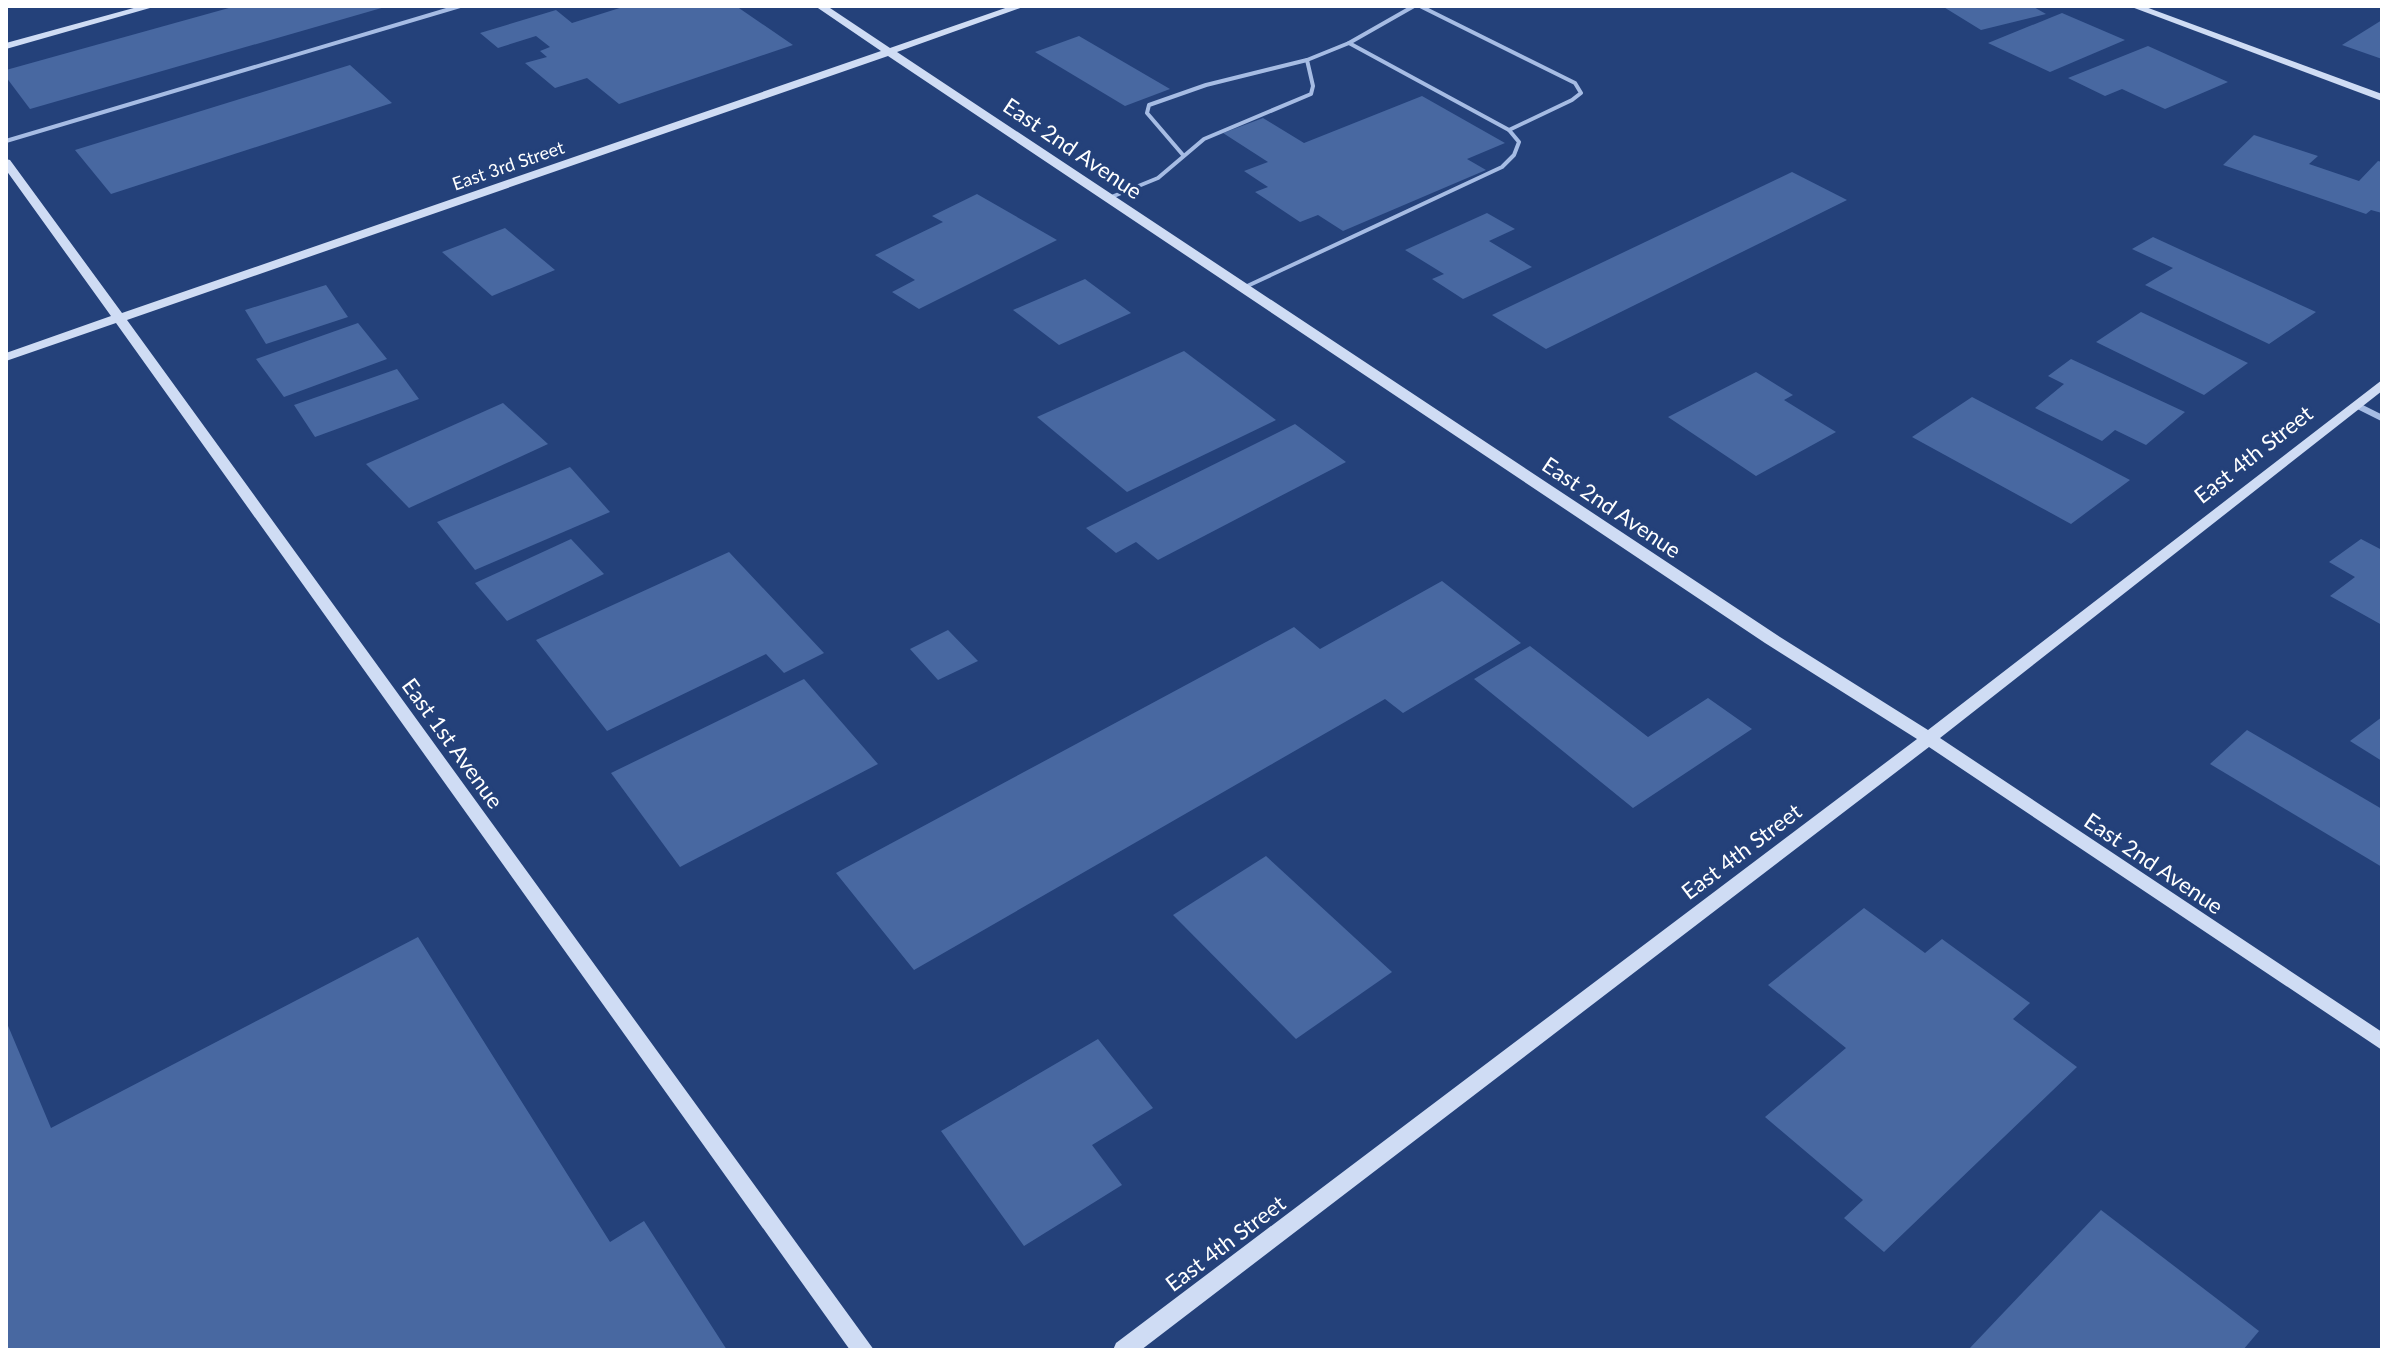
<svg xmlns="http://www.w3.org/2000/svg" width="2388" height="1356" font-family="Lato,sans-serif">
<rect width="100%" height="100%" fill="#24417a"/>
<g fill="#4868a1">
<path d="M236 6 385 7 30 109 6 77V70Z"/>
<path d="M626 6H736L793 45 619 104 587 78 555 88 525 63 547 57 540 51 550 47 536 36 498 48 480 33 556 10 572 23Z"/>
<path d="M1942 6H2032L2046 14 1981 30Z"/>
<path d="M2062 13 2125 40 2050 72 1988 43Z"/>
<path d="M2382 20V59L2342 45Z"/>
<path d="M1079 36 1170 89 1125 106 1035 52Z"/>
<path d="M2148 46 2228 82 2165 109 2122 89 2105 96 2068 78Z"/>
<path d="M350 65 392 103 111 194 75 150Z"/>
<path d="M1422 96 1505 143 1467 159 1486 170 1343 231 1318 215 1300 222 1255 192 1268 187 1244 171 1268 162 1223 133 1263 118 1304 143Z"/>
<path d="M2254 135 2318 156 2309 164 2359 181 2378 161 2382 162V213L2371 210 2366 214 2223 165Z"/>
<path d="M1792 172 1847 200 1546 349 1492 315Z"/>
<path d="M977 194 1057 240 919 309 892 292 915 280 875 255 943 222 932 216Z"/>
<path d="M1487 213 1515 229 1489 241 1532 267 1463 299 1432 279 1444 274 1405 250Z"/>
<path d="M505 228 555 270 492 296 442 252Z"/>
<path d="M2153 237 2316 312 2269 344 2145 285 2173 268 2132 249Z"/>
<path d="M1085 279 1131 313 1059 345 1013 310Z"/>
<path d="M326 285 348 317 266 344 245 310Z"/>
<path d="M2141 312 2248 363 2204 395 2096 342Z"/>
<path d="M358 323 387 359 284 397 256 359Z"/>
<path d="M1184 351 1276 420 1127 492 1037 417Z"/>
<path d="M2071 359 2185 412 2146 445 2115 430 2102 441 2035 408 2064 384 2048 376Z"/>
<path d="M397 369 419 399 315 437 294 405Z"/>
<path d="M1756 372 1793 395 1784 400 1836 432 1756 476 1668 417Z"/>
<path d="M1972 397 2130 480 2071 524 1912 437Z"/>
<path d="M503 403 548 444 409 508 366 464Z"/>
<path d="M1295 424 1346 462 1158 560 1136 542 1116 553 1086 528Z"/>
<path d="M570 467 610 512 475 570 437 522Z"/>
<path d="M571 539 604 574 507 621 475 583Z"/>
<path d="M2361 539 2382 550V625L2330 596 2355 577 2329 562Z"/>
<path d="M729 552 824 653 784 673 766 654 607 731 536 640Z"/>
<path d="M1442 581 1521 643 1403 713 1385 699 914 970 836 873 1294 627 1320 649Z"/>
<path d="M948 630 978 661 938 680 910 649Z"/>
<path d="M1530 646 1648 737 1708 698 1752 729 1633 808 1474 679Z"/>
<path d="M804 679 878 764 680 867 611 773Z"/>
<path d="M2382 717V761L2350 741Z"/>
<path d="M2247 730 2382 809V867L2210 764Z"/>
<path d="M1266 856 1392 972 1296 1039 1173 915Z"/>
<path d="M1864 908 1925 953 1942 939 2030 1003 2013 1019 2077 1067 1884 1252 1844 1218 1863 1200 1765 1117 1846 1048 1768 985Z"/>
<path d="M418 937 610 1242 644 1221 727 1350H6V1021L51 1128Z"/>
<path d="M1098 1039 1153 1108 1092 1145 1122 1185 1024 1246 941 1131Z"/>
<path d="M2101 1210 2259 1331 2243 1350H1968Z"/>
</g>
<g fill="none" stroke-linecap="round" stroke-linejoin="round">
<g stroke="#a6bce4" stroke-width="4">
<path d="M1420 6 1575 83 1581 93 1572 100 1509 130"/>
<path d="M6 141 460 6"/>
<path d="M1183 155 1147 113 1149 105 1206 85 1307 60"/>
<path d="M1109 198 1158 178 1204 139 1311 94 1313 86 1307 60 1349 43"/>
<path d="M1243 288 1502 167 1514 155 1519 142 1509 130 1349 43 1414 6"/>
</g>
<path stroke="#a6bce4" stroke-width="6" d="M2356 405 2382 418"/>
<g fill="#cfdcf4" fill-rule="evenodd">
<path d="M141 6H157L6 49V43Z"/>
<path d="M815 6H827L890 48 1011 6H1026L897 52 1777 635 1928 730 2382 380V391L1940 738 2382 1032V1050L1929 747 1141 1350H1113L1116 1343 1917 739 1765 643 888 56 127 320 874 1350H850L116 323 6 361V353L111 316 6 170V159L10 160 122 313 881 51Z"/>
<path d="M2129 6H2143L2382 94V101Z"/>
</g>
</g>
<g text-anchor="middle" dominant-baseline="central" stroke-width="7" stroke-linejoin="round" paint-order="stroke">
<g font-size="18" fill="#fff" stroke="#24417a">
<text transform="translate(508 165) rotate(-19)">East 3rd Street</text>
</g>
<g font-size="22" fill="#fff" stroke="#24417a">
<text transform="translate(1073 148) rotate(34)">East 2nd Avenue</text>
<text transform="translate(2253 454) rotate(-38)">East 4th Street</text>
<text transform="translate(1612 507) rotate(34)">East 2nd Avenue</text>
<text transform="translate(453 743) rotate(54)">East 1st Avenue</text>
<text transform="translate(1741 851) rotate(-37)">East 4th Street</text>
<text transform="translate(2154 863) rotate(34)">East 2nd Avenue</text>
<text transform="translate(1225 1243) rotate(-37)">East 4th Street</text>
</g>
</g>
<rect width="2388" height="1356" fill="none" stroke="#ffffff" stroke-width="16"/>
</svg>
